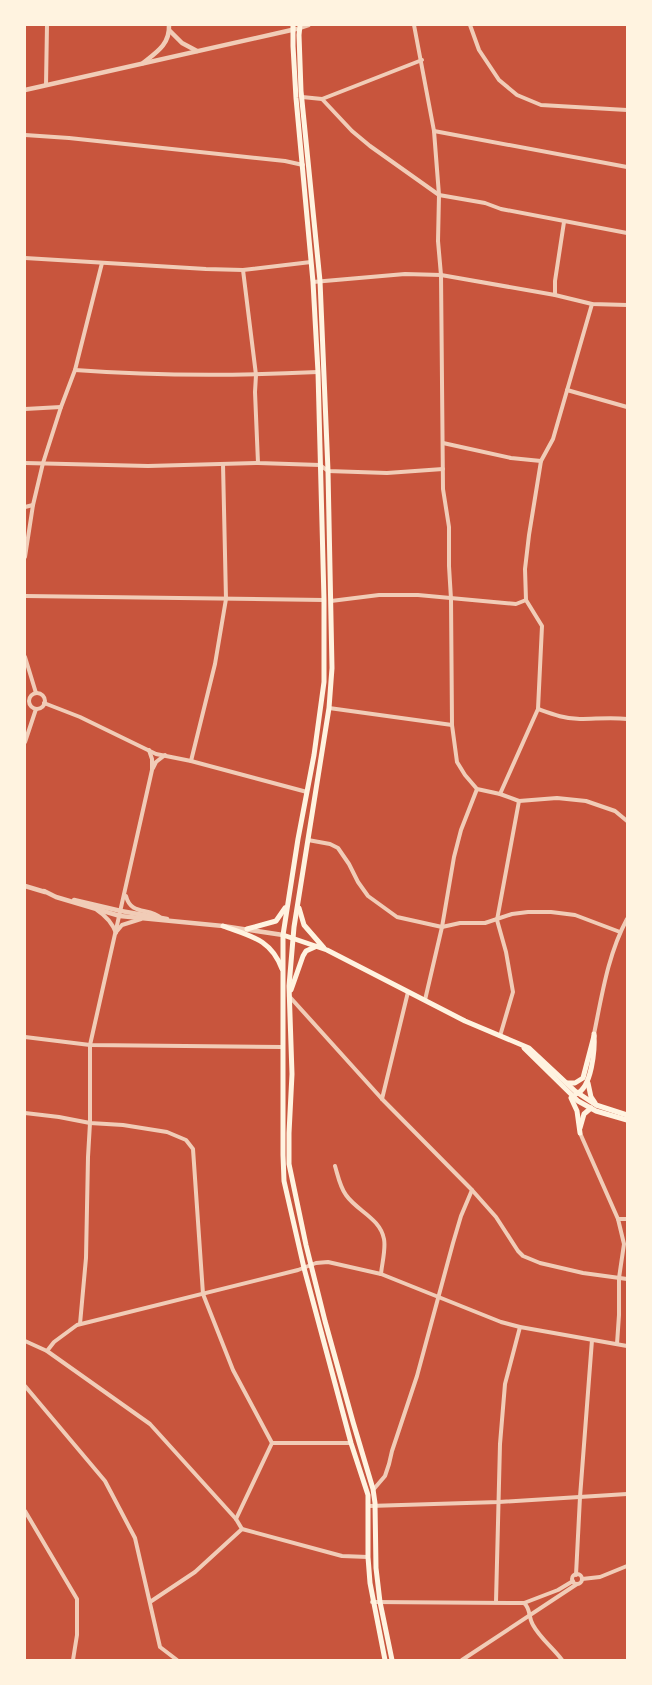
<svg xmlns="http://www.w3.org/2000/svg" width="652" height="1685" font-family="'DM Sans',sans-serif">
<rect width="100%" height="100%" fill="#c8553d"/>
<g fill="none" stroke-linecap="round" stroke-linejoin="round">
<g stroke="#f1ccb7" stroke-width="4">
<path d="M414 25 434 131 439 195 438 241 441 275 443 489 449 527V566L451 599 452 725 457 762 465 775 477 789 500 794 519 801 557 798 586 801 615 811 627 821"/>
<path d="M470 25 479 50 499 80 517 95 541 105 627 110"/>
<path d="M300 28 309 25"/>
<path d="M46 85 47 25"/>
<path d="M302 97 322 99 422 60"/>
<path d="M322 99 352 131 370 146 439 195 485 203 501 209 627 233"/>
<path d="M434 131 627 167"/>
<path d="M25 135 69 138 285 161 303 165"/>
<path d="M25 258 206 269 243 270 311 262"/>
<path d="M243 270 256 375 255 392 258 463 320 465 328 471 387 473 443 469"/>
<path d="M313 282 405 274 441 275 555 295 592 304 627 305"/>
<path d="M555 295V281L564 222"/>
<path d="M75 370C156 376 237 376 318 372"/>
<path d="M567 390 627 407"/>
<path d="M25 409 61 407"/>
<path d="M443 443 511 458 541 461"/>
<path d="M25 463 148 466 258 463"/>
<path d="M25 507 33 505"/>
<path d="M25 557 33 505 43 463 61 407 75 370 102 263"/>
<path d="M25 596 324 600"/>
<path d="M331 601 379 595H418L516 604 526 600"/>
<path d="M25 657 36 693"/>
<circle cx="37" cy="701" r="8"/>
<path d="M44 703 80 717 156 754 191 761 307 792"/>
<path d="M329 708 452 725"/>
<path d="M538 709 542 626 526 600 525 569 529 535 541 461 553 439 592 304"/>
<path d="M25 742 36 709"/>
<path d="M191 761 215 664 226 599 223 464"/>
<path d="M153 768 156 762 165 755"/>
<path d="M500 794 538 709C552 714 565 719 580 719 596 719 611 717 627 719"/>
<path d="M308 840 330 844 338 848 349 864 358 882 368 896 397 917 442 927 460 923H485L512 914 528 912H551L575 915 620 932"/>
<path d="M126 896C131 916 149 907 161 918"/>
<path d="M97 910C106 916 112 922 116 933"/>
<path d="M117 931 122 925 141 919"/>
<path d="M289 996 382 1099 472 1190 496 1217 518 1251 523 1256 540 1263 583 1273 627 1279"/>
<path d="M425 1000 442 927 454 857 461 830 477 789"/>
<path d="M594 1034C602 995 608 954 627 919"/>
<path d="M500 1036 513 992 506 952 497 920 519 801"/>
<path d="M25 1037 90 1045 282 1047"/>
<path d="M382 1099 408 992"/>
<path d="M25 1113 59 1117 90 1123 123 1125 167 1132 186 1140 193 1149 203 1294 233 1370 272 1443"/>
<path d="M580 1133 618 1219 624 1244 619 1278V1315L617 1344"/>
<path d="M335 1166C338 1176 340 1187 346 1195 357 1211 380 1218 384 1239 386 1249 382 1263 381 1274"/>
<path d="M618 1219H627"/>
<path d="M80 1324 86 1258 88 1157 90 1123V1045L152 770V759L149 750"/>
<path d="M25 1341 47 1351 150 1424 236 1519 242 1529 342 1556 368 1557"/>
<path d="M47 1351 54 1342 77 1325 298 1270 316 1263 328 1262 381 1274 501 1322 520 1327 627 1346"/>
<path d="M25 1386 105 1481 135 1538 160 1647 177 1660"/>
<path d="M373 1490 385 1476 389 1464 392 1451 417 1376 453 1243 461 1216 472 1190"/>
<path d="M369 1506 499 1502 627 1494"/>
<path d="M25 1511 77 1599V1635L73 1660"/>
<path d="M236 1519 272 1443H351"/>
<circle cx="577" cy="1579" r="5"/>
<path d="M576 1575 580 1497 592 1340"/>
<path d="M582 1579 600 1577 627 1566"/>
<path d="M150 1602 195 1572 242 1529"/>
<path d="M372 1602 524 1603C531 1609 528 1617 533 1625 540 1638 553 1648 562 1660"/>
<path d="M496 1602 500 1444 505 1384 520 1327"/>
<path d="M524 1603 558 1590 573 1581"/>
<path d="M462 1660 577 1584"/>
</g>
<g stroke="#f1ccb7" stroke-width="4.5">
<path d="M170 31 182 43 197 51"/>
<path d="M143 63C157 52 170 44 169 25"/>
<path d="M25 90 296 29"/>
<path d="M25 886 45 892"/>
<path d="M44 891 56 897 120 916 223 926 283 935"/>
<path d="M74 900 121 911 167 919"/>
</g>
<g stroke="#fff3e0" stroke-width="5">
<path d="M293 25V46L296 98 313 282 318 372 324 600V682L314 755 298 839 283 935V1155L284 1181 304 1268 351 1443 368 1495V1557L370 1583 385 1660"/>
<path d="M300 25 299 35 301 91 320 281 328 471 332 668 329 708 294 927 289 986 292 1074 289 1133V1164L306 1245 325 1321 353 1422 373 1489 375 1503 376 1568 380 1602 392 1660"/>
<path d="M299 908 304 925 324 948"/>
<path d="M223 926C250 936 271 939 282 969"/>
<path d="M247 929 276 921 285 908"/>
<path d="M283 935 327 950 465 1021 529 1048 575 1091 596 1105 627 1115"/>
<path d="M291 990 303 956 306 951 317 946"/>
<path d="M524 1048 578 1101 596 1111 627 1120"/>
<path d="M567 1083H575L583 1078 594 1036"/>
<path d="M588 1083 591 1097 595 1103"/>
<path d="M576 1094C592 1088 595 1049 594 1034"/>
<path d="M571 1098 577 1111 580 1133"/>
<path d="M580 1128 584 1114 591 1108"/>
</g>
</g>
<rect width="652" height="1685" fill="none" stroke="#fff3e0" stroke-width="52"/>
</svg>
